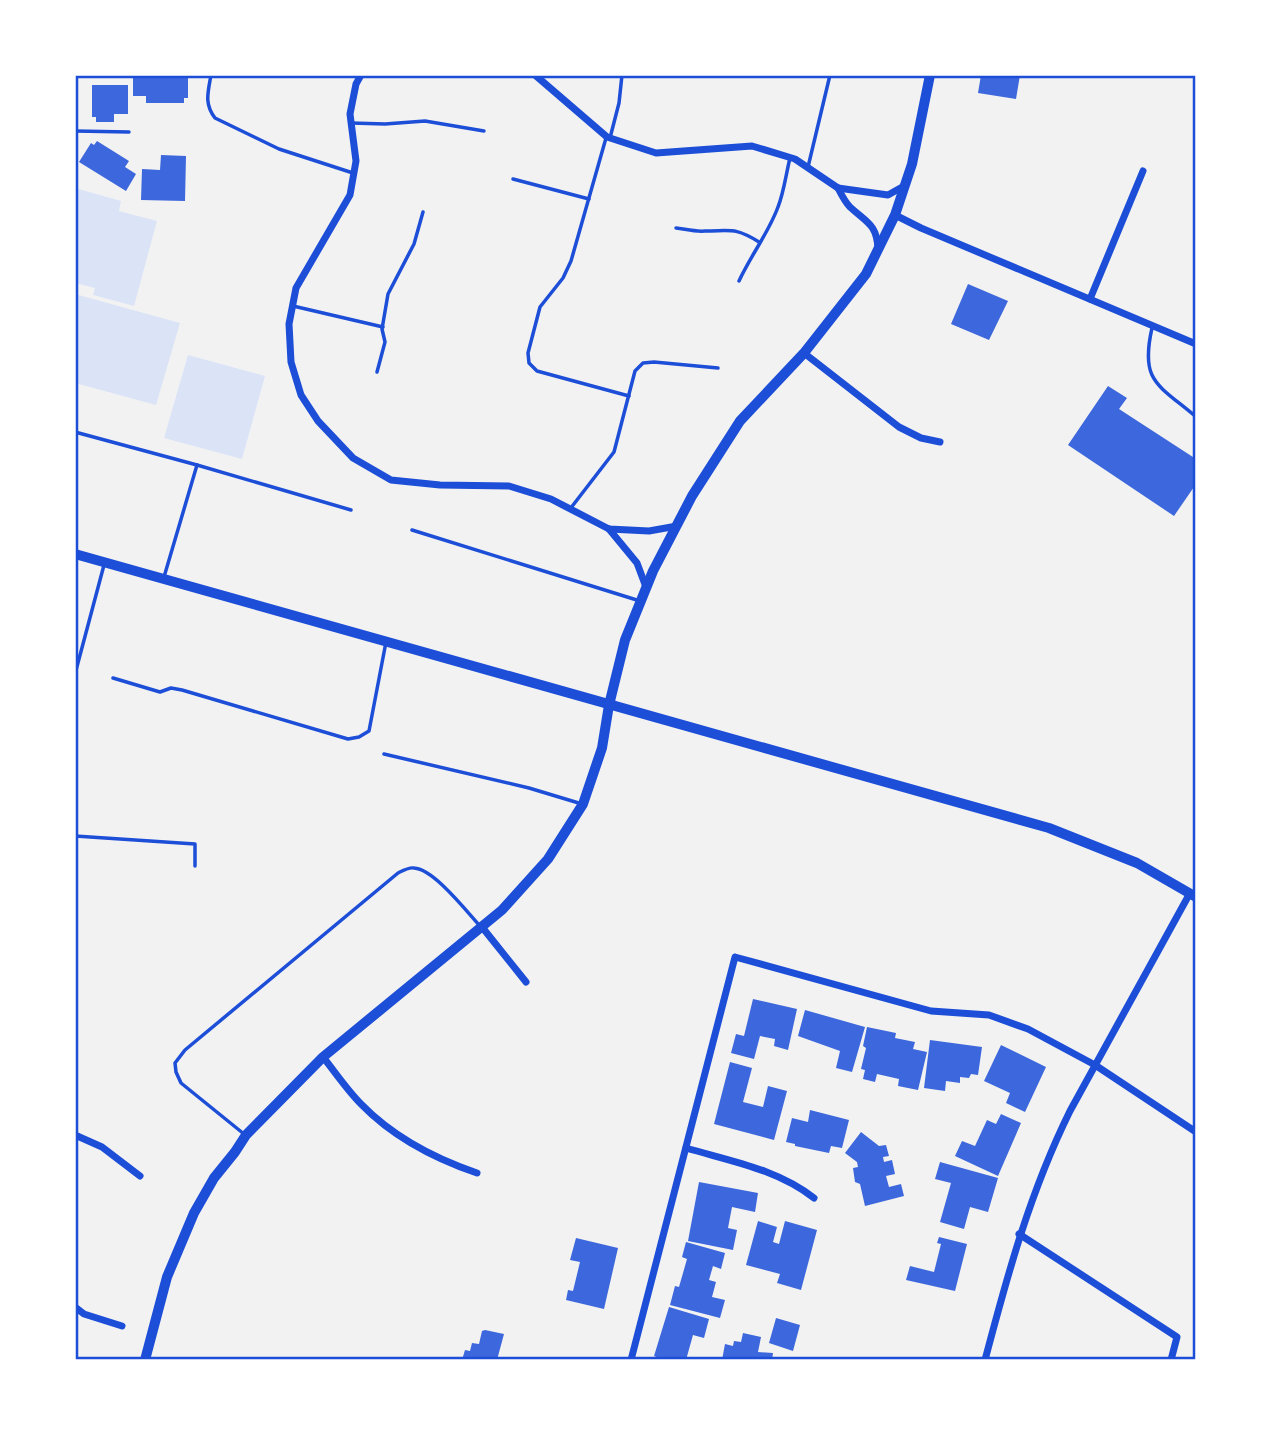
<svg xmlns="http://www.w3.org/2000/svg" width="1271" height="1435" font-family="Signika,sans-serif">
<rect width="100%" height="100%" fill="#f2f2f2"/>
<g fill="#dbe4f7">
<path d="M75 188 121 201 119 211 157 221 134 306 93 295 95 288 75 283Z"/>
<path d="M75 294 180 323 156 405 75 383Z"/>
<path d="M188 355 265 376 242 459 164 438Z"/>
</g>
<g fill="#3d67dc">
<path d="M981 75H1020L1016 99 978 93Z"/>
<path d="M133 76 188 77V98H184V103H146V96H133Z"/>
<path d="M92 85H128V114H114V122H96V117H92Z"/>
<path d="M97 141 129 161 125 167 136 174 126 191 79 162 91 143 94 145Z"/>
<path d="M161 155 186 156 185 201 141 200 142 169 160 170Z"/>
<path d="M968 284 1008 301 989 340 951 324Z"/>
<path d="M1108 386 1127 398 1119 409 1196 459V484L1174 516 1068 445Z"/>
<path d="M753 999 797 1009 788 1050 774 1046 775 1039 760 1036 754 1059 731 1053 736 1034 744 1036Z"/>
<path d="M805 1010 865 1027 852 1072 836 1068 840 1051 798 1036Z"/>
<path d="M867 1027 896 1033 895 1038 915 1042 913 1049 927 1052 918 1090 898 1086 899 1079 877 1074 875 1082 863 1079 865 1070 861 1069 866 1048 863 1046Z"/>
<path d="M930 1040 982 1047 978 1075 971 1074 969 1078 960 1077V1083L946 1081 945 1091 924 1088Z"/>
<path d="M1001 1045 1046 1067 1025 1112 1006 1103 1010 1093 984 1081Z"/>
<path d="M730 1062 752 1068 743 1102 763 1107 768 1086 787 1091 774 1140 714 1124Z"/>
<path d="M810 1110 849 1120 842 1148 831 1146 829 1153 795 1146V1144L786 1142 792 1118 808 1122Z"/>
<path d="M1001 1114 1021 1123 998 1176 955 1156 962 1141 975 1146 987 1120 996 1124Z"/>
<path d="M861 1132 879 1146 886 1145 889 1156 883 1157 884 1162 892 1160 895 1174 886 1176 889 1187 901 1184 904 1196 865 1206 860 1184 855 1182 853 1168 858 1167 857 1162 845 1153Z"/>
<path d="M940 1162 998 1178 988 1212 970 1207 964 1229 940 1222 951 1183 935 1179Z"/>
<path d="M699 1182 758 1193 755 1212 732 1207 728 1228 737 1230 733 1250 688 1241Z"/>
<path d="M758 1221 777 1227 773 1242 779 1244 785 1221 817 1230 801 1290 777 1283 780 1274 746 1265Z"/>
<path d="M939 1237 967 1244 955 1291 906 1280 910 1266 934 1272 941 1244 937 1243Z"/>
<path d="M576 1238 618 1248 604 1309 566 1300 568 1290 573 1291 580 1262 570 1260Z"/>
<path d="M686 1242 725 1253 721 1269 713 1266 709 1280 716 1282 712 1297 725 1300 720 1318 670 1305 675 1286 679 1287 687 1259 682 1257Z"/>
<path d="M669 1307 709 1319 704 1338 693 1335 686 1360H664L654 1356Z"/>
<path d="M776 1318 800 1325 793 1351 769 1343Z"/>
<path d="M485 1330 504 1334 497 1360H462L465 1350 470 1351 472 1343 479 1344 482 1331Z"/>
<path d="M743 1333 761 1337 758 1352 773 1353 772 1360H722L725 1344 733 1346 734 1341 741 1342Z"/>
</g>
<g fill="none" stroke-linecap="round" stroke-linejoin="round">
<g stroke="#1d4ed8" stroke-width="3.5">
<path d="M211 75C208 92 204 104 215 118L279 149 353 173"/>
<path d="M821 75 829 76"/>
<path d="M351 123 385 124 425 121 484 131"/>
<path d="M75 131 129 132"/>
<path d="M606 138 571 261 563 278 540 307 528 353 529 363 537 371 629 396"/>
<path d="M610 138 619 103 622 75"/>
<path d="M808 167 830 75"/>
<path d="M513 179 589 199"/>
<path d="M676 228C685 229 695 232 705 231 731 231 735 227 759 242"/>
<path d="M739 281C751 255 769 232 778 207 784 192 786 174 790 158"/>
<path d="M293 306 383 327"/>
<path d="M1152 328C1140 381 1157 384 1195 416"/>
<path d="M377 372 385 342 382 329 388 294 414 244 423 212"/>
<path d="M75 432 197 465"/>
<path d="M570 509 614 452 635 371 643 363 654 362 718 368"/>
<path d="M412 530 640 601"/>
<path d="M164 577 197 465 351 510"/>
<path d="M75 674 104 565"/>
<path d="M113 678 160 692 171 688 182 690 348 739 359 737 369 731 386 642"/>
<path d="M384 754 529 788 582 804"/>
<path d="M75 836 195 844V866"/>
<path d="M244 1134 181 1083 176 1072 175 1063 185 1050 398 873C402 871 409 867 414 868 434 869 467 912 481 927"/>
</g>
<g stroke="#1d4ed8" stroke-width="7">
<path d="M361 75 356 84 350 114 356 161 350 195 296 288 289 324 291 362 301 395 318 421 353 458 391 480 440 485 509 486 551 499 609 529 649 531 677 526"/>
<path d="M535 75 607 137 656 153 752 146 795 159 838 188 888 195 904 186"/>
<path d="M838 188C841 194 845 202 850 207 866 222 877 224 878 249"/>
<path d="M895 215 921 228 1196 344"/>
<path d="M1090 299 1143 171"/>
<path d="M804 353 899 427 921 438 940 442"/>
<path d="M609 529 637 563 646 587"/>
<path d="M482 927 526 982"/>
<path d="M323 1057C335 1072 347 1090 361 1104 393 1137 433 1158 477 1173"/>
<path d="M75 1135 102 1147 140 1176"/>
<path d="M686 1148C730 1161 777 1169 814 1198"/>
<path d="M1019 1234 1177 1337 1171 1360"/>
<path d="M75 1307 84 1314 122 1326"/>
<path d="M631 1360 735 957 931 1011 989 1015 1028 1029 1095 1065 1196 1132"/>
<path d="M985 1360C1008 1273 1030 1192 1070 1111L1190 893"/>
</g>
<g stroke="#1d4ed8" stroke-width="10">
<path d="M75 554 1049 828 1137 863 1196 897"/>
<path d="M145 1360 167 1277 194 1213 214 1178 235 1152 246 1135 323 1057 502 910 548 859 583 804 602 748 609 705 625 640 653 571 692 496 740 421 804 353 866 274 895 215 912 164 930 75"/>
</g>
</g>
<rect width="1271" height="1435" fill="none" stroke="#ffffff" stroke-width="154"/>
<rect x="77" y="77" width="1117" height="1281" fill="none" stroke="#1d4ed8" stroke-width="2.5"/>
</svg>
